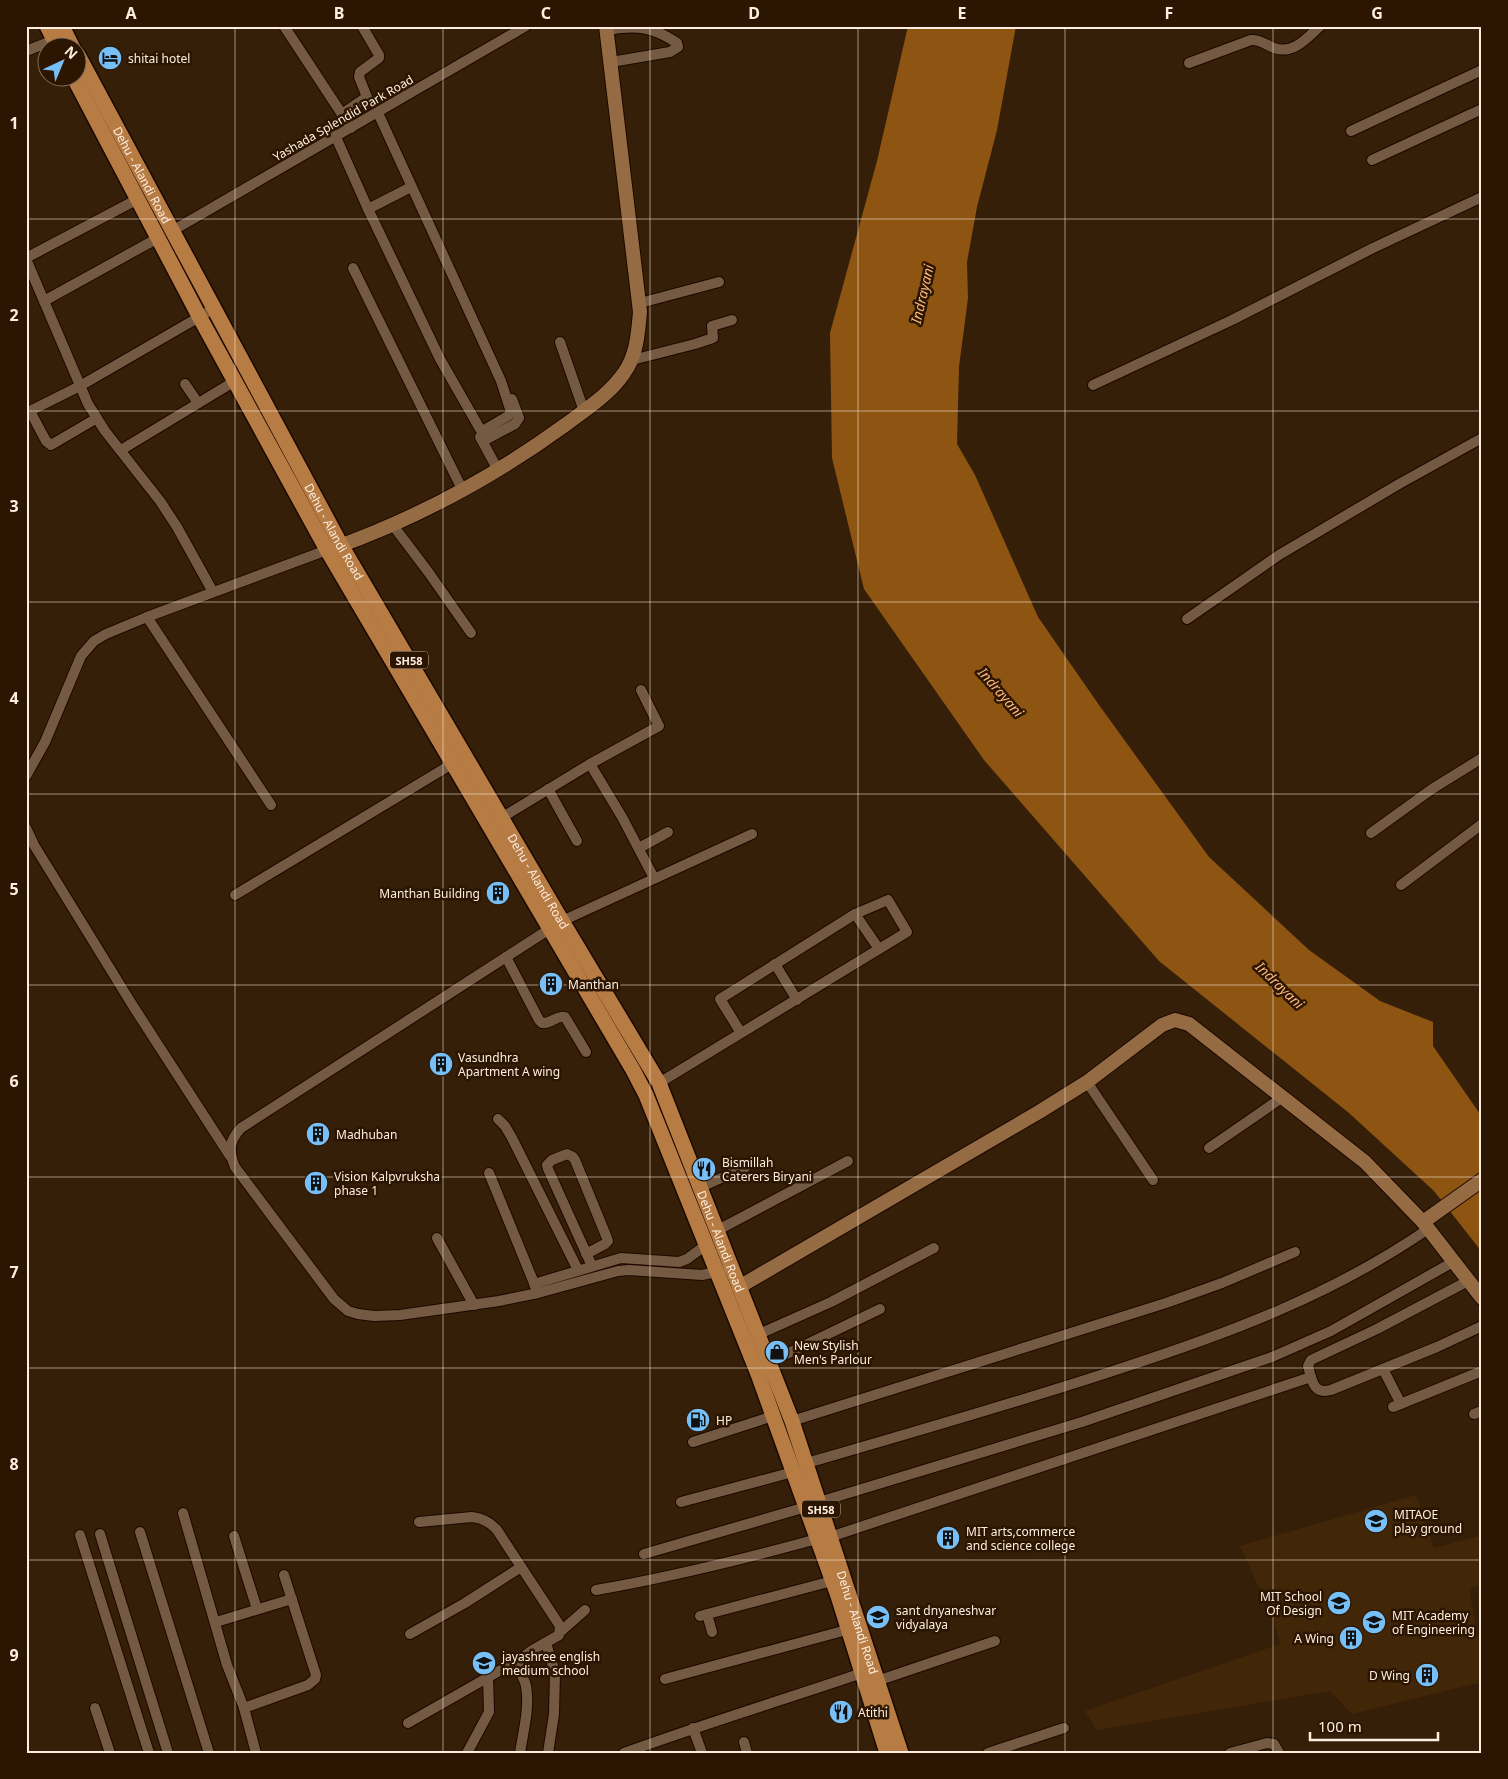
<svg xmlns="http://www.w3.org/2000/svg" width="1508" height="1779" font-family="'Noto Sans',sans-serif">
<rect width="100%" height="100%" fill="#361f08"/>
<path fill="#422608" d="M1416 1495 1434 1548 1482 1535V1585L1469 1589 1482 1662V1682L1352 1714 1330 1691 1097 1730 1085 1711 1280 1644 1268 1599 1265 1593 1262 1594 1240 1546Z"/>
<path fill="#8e5412" d="M908 26H1016L997 130 977 207 967 262 968 298 959 367 957 444 975 475 1038 617 1099 705 1209 857 1309 950 1380 1001 1433 1022V1046L1482 1117V1252L1434 1191 1349 1113 1159 961 984 760 864 589 832 458 830 333 877 161Z"/>
<g fill="none" stroke-linecap="round" stroke-linejoin="round">
<g stroke="#1c0800" stroke-width="12">
<g id="street">
<path d="M284 26 351 128"/>
<path d="M607 30C635 25 652 26 677 43L678 47 670 52 611 62"/>
<path d="M26 51 54 40"/>
<path d="M1189 63 1251 40C1260 39 1266 45 1274 48 1293 55 1307 38 1320 26"/>
<path d="M342 114 367 97 359 77 360 72 379 58V55L362 26"/>
<path d="M1351 131 1482 70"/>
<path d="M335 135 368 209 440 359 480 429 484 430 508 416 511 412 501 381 378 113"/>
<path d="M1372 160 1482 109"/>
<path d="M368 209 411 187"/>
<path d="M172 231 526 26"/>
<path d="M26 258 138 199"/>
<path d="M26 259 88 404 105 431 160 501 177 527 213 592"/>
<path d="M353 268 463 491"/>
<path d="M44 301 158 238"/>
<path d="M640 303 719 282"/>
<path d="M560 342 584 411"/>
<path d="M632 360 695 344 713 338 712 326 732 320"/>
<path d="M185 384 198 403"/>
<path d="M1093 385 1232 320 1373 248 1482 197"/>
<path d="M30 411 46 441 51 445 97 418"/>
<path d="M26 413 80 386 213 309"/>
<path d="M480 437 498 470"/>
<path d="M483 441 515 424 519 418 512 399"/>
<path d="M121 450 235 381"/>
<path d="M392 524 429 573 471 633"/>
<path d="M147 617 271 805"/>
<path d="M1187 619 1279 555 1399 484 1482 438"/>
<path d="M590 764 622 817 654 878"/>
<path d="M26 776 45 742 81 656 94 641 106 634 147 617 327 550"/>
<path d="M548 789 577 841"/>
<path d="M501 818 590 764 659 726 641 690"/>
<path d="M26 828 34 845 133 1006 230 1156"/>
<path d="M1371 833 1432 789 1482 758"/>
<path d="M639 848 668 832"/>
<path d="M1401 885 1482 824"/>
<path d="M235 895 452 764"/>
<path d="M855 914 879 949"/>
<path d="M506 957 539 1020 542 1023C551 1024 557 1015 565 1017L586 1052"/>
<path d="M775 964 797 1000"/>
<path d="M1087 1082 1153 1180"/>
<path d="M659 1083 907 932 888 900 855 914 720 999 741 1033"/>
<path d="M498 1119 505 1126 512 1138 578 1270"/>
<path d="M1209 1148 1283 1097"/>
<path d="M489 1173 536 1288"/>
<path d="M701 1187 746 1167"/>
<path d="M718 1230 848 1161"/>
<path d="M437 1238 474 1305"/>
<path d="M586 1254 605 1244 608 1241 607 1238 575 1160 573 1157 567 1154 552 1160 547 1165 548 1169 592 1266"/>
<path d="M721 1271 702 1275 629 1270 618 1271 538 1293 499 1301 400 1315 374 1316 358 1314 348 1311 334 1299 235 1167C228 1150 229 1141 241 1128L562 921 752 834"/>
<path d="M1468 1281 1377 1329 1311 1360 1308 1366C1312 1380 1313 1395 1331 1390L1437 1347 1482 1326"/>
<path d="M534 1284 621 1258 679 1262 687 1259 706 1245"/>
<path d="M759 1334 831 1302 934 1248"/>
<path d="M770 1362 880 1309"/>
<path d="M1383 1369 1401 1404"/>
<path d="M1393 1407 1482 1371"/>
<path d="M1474 1414 1482 1411"/>
<path d="M792 1421 1166 1303 1222 1283 1295 1252"/>
<path d="M693 1442 773 1416"/>
<path d="M807 1463C911 1433 1016 1403 1119 1369 1230 1333 1332 1295 1428 1229"/>
<path d="M681 1502 793 1472"/>
<path d="M819 1502 1082 1422 1272 1357 1331 1331 1453 1262"/>
<path d="M183 1513 227 1665 244 1708 256 1753"/>
<path d="M419 1522 472 1517C483 1518 490 1522 497 1530L560 1626 559 1635C550 1641 525 1652 520 1661 516 1668 525 1679 526 1686 530 1708 523 1732 520 1753"/>
<path d="M140 1532 209 1753"/>
<path d="M100 1534 168 1753"/>
<path d="M80 1535 149 1753"/>
<path d="M234 1536 257 1609"/>
<path d="M830 1537 1311 1377"/>
<path d="M644 1554 806 1507"/>
<path d="M596 1590C671 1577 744 1559 817 1539"/>
<path d="M707 1614 712 1632"/>
<path d="M700 1616 832 1581"/>
<path d="M216 1622 292 1599"/>
<path d="M560 1632 585 1610"/>
<path d="M410 1634 465 1603 521 1567"/>
<path d="M546 1643 555 1673 554 1714 548 1753"/>
<path d="M665 1679 854 1628"/>
<path d="M877 1681 995 1641"/>
<path d="M95 1708 110 1753"/>
<path d="M244 1708 308 1685 315 1679 316 1675 284 1575"/>
<path d="M408 1723 520 1659"/>
<path d="M693 1728 702 1753"/>
<path d="M744 1742 747 1753"/>
<path d="M467 1753 489 1712 488 1677"/>
<path d="M624 1753C703 1724 783 1700 862 1673"/>
<path d="M988 1753 1064 1728"/>
<path d="M1230 1753 1267 1743 1274 1744 1279 1753"/>
</g>
</g>
<g stroke="#1c0800" stroke-width="16">
<g id="secondary">
<path d="M331 549C416 519 492 478 565 425 585 410 610 394 624 373 637 355 638 333 640 312L606 26"/>
<path d="M1423 1222 1482 1180"/>
<path d="M739 1287 1039 1112 1087 1082 1162 1025 1175 1020 1189 1024 1365 1162 1423 1222 1482 1298"/>
</g>
</g>
<g stroke="#1c0800" stroke-width="18">
<g id="primary">
<path d="M47 26 58 48"/>
<path d="M62 26 73 48"/>
<path id="s1" d="M78 55 341 545 562 921 659 1083 792 1421 901 1753"/>
<path d="M74 78 199 316 327 550 633 1070 646 1095 758 1374 838 1596 887 1753"/>
</g>
</g>
<use href="#street" stroke="#745a42" stroke-width="10"/>
<use href="#secondary" stroke="#956b43" stroke-width="14"/>
<use href="#primary" stroke="#b67c43" stroke-width="15"/>
</g>
<path fill="none" stroke="#feeee1" stroke-width="1" stroke-opacity="0.55" d="M235 26V1753M443 26V1753M650 26V1753M858 26V1753M1065 26V1753M1273 26V1753M26 219H1482M26 411H1482M26 602H1482M26 794H1482M26 985H1482M26 1177H1482M26 1368H1482M26 1560H1482"/>
<defs>
<g id="hotel-disc" transform="scale(1.25)"><circle r="9.5" fill="#76c0f7" stroke="#2c1501"/><path d="M-6-4.5h1.5V1H6V5H4.5V3h-9V5H-6ZM-4 0a1.8 1.8 0 1 1 3.6 0ZM.5 0V-2.5h3Q6-2.5 6 0Z" fill="#111"/></g>
<g id="building-disc" transform="scale(1.25)"><circle r="9.5" fill="#76c0f7" stroke="#2c1501"/><path d="M-4-6H4V6H1V3H-1V6H-4ZM-2.5-4.3h1.7v1.8h-1.7ZM.8-4.3h1.7v1.8H.8ZM-2.5-1h1.7V.8h-1.7ZM.8-1h1.7V.8H.8Z" fill="#111"/></g>
<g id="restaurant-disc" transform="scale(1.25)"><circle r="9.5" fill="#76c0f7" stroke="#2c1501"/><path d="M-5-6h1v4h1v-4h1v4h1v-4h1v5L-1.5 .5V6h-2V.5L-5-1ZM5-6V6H3V1.5H1.5Q1.5-4 5-6Z" fill="#111"/></g>
<g id="shop-disc" transform="scale(1.25)"><circle r="9.5" fill="#76c0f7" stroke="#2c1501"/><path d="M-5-2.5h2.3a2.7 3.5 0 0 1 5.4 0H5L5.5 6h-11ZM-1.5-2.5h3a1.5 2.3 0 0 0-3 0Z" fill="#111"/></g>
<g id="fuel-disc" transform="scale(1.25)"><circle r="9.5" fill="#76c0f7" stroke="#2c1501"/><path d="M-5.5-6h7V0h2V4h1.3V-2.5L3-4.5l.8-.8L6-3V5H2.5V1h-1V6h-7ZM-4.2-4.7v3.2H.2V-4.7Z" fill="#111"/></g>
<g id="university-disc" transform="scale(1.25)"><circle r="9.5" fill="#76c0f7" stroke="#2c1501"/><path d="M0-5L7-2L0 1L-7-2ZM-4 1L0 2.5L4 1V4Q0 6-4 4Z" fill="#111"/></g>
<g id="school-disc" transform="scale(1.25)"><circle r="9.5" fill="#76c0f7" stroke="#2c1501"/><path d="M0-5L7-2L0 1L-7-2ZM-4 1L0 2.5L4 1V4Q0 6-4 4Z" fill="#111"/></g>
</defs>
<g fill-rule="evenodd">
<use href="#hotel-disc" x="110" y="58"/>
<use href="#building-disc" x="498" y="893"/>
<use href="#building-disc" x="551" y="984"/>
<use href="#building-disc" x="441" y="1064"/>
<use href="#building-disc" x="318" y="1134"/>
<use href="#restaurant-disc" x="704" y="1169"/>
<use href="#building-disc" x="316" y="1183"/>
<use href="#shop-disc" x="777" y="1352"/>
<use href="#fuel-disc" x="698" y="1420"/>
<use href="#university-disc" x="1376" y="1521"/>
<use href="#building-disc" x="948" y="1538"/>
<use href="#university-disc" x="1339" y="1603"/>
<use href="#school-disc" x="878" y="1617"/>
<use href="#university-disc" x="1374" y="1622"/>
<use href="#building-disc" x="1351" y="1638"/>
<use href="#school-disc" x="484" y="1663"/>
<use href="#building-disc" x="1427" y="1675"/>
<use href="#restaurant-disc" x="841" y="1712"/>
</g>
<g text-anchor="middle" dominant-baseline="central" stroke-width="5" stroke-linejoin="round" paint-order="stroke">
<g fill="#2c1501" stroke="#bfad9e" stroke-width="1">
<rect x="390" y="651.5" width="38" height="17" rx="4"/>
<rect x="802" y="1500.5" width="38" height="17" rx="4"/>
</g>
<g font-size="11" font-weight="bold" fill="#feeee1">
<text x="409" y="660">SH58</text>
<text x="821" y="1509">SH58</text>
</g>
<g font-size="12" fill="#feeee1" stroke="#2c1501" text-anchor="start">
<text x="128" y="58">shitai hotel</text>
<text x="480" y="893" text-anchor="end">Manthan Building</text>
<text x="568" y="984">Manthan</text>
<text x="458" y="1057">Vasundhra<tspan x="458" dy="14">Apartment A wing</tspan></text>
<text x="336" y="1134">Madhuban</text>
<text x="722" y="1162">Bismillah<tspan x="722" dy="14">Caterers Biryani</tspan></text>
<text x="334" y="1176">Vision Kalpvruksha<tspan x="334" dy="14">phase 1</tspan></text>
<text x="794" y="1345">New Stylish<tspan x="794" dy="14">Men's Parlour</tspan></text>
<text x="716" y="1420">HP</text>
<text x="1394" y="1514">MITAOE<tspan x="1394" dy="14">play ground</tspan></text>
<text x="966" y="1531">MIT arts,commerce<tspan x="966" dy="14">and science college</tspan></text>
<text x="1322" y="1596" text-anchor="end">MIT School<tspan x="1322" dy="14">Of Design</tspan></text>
<text x="896" y="1610">sant dnyaneshvar<tspan x="896" dy="14">vidyalaya</tspan></text>
<text x="1392" y="1615">MIT Academy<tspan x="1392" dy="14">of Engineering</tspan></text>
<text x="1334" y="1638" text-anchor="end">A Wing</text>
<text x="502" y="1656">jayashree english<tspan x="502" dy="14">medium school</tspan></text>
<text x="1410" y="1675" text-anchor="end">D Wing</text>
<text x="858" y="1712">Atithi</text>
</g>
<g font-size="12" fill="#feeee1" stroke="#2c1501">
<text transform="translate(343 118) rotate(-30)">Yashada Splendid Park Road</text>
<text stroke="none"><textPath href="#s1" startOffset="136">Dehu - Alandi Road</textPath></text>
<text stroke="none"><textPath href="#s1" startOffset="541">Dehu - Alandi Road</textPath></text>
<text stroke="none"><textPath href="#s1" startOffset="946">Dehu - Alandi Road</textPath></text>
<text stroke="none"><textPath href="#s1" startOffset="1351">Dehu - Alandi Road</textPath></text>
<text stroke="none"><textPath href="#s1" startOffset="1756">Dehu - Alandi Road</textPath></text>
</g>
<g font-size="14" font-style="italic" fill="#fab77a" stroke="#2c1501">
<text transform="translate(922 294) rotate(-77)">Indrayani</text>
<text transform="translate(1001 692) rotate(49)">Indrayani</text>
<text transform="translate(1280 985) rotate(44)">Indrayani</text>
</g>
</g>
<rect width="1508" height="1779" fill="none" stroke="#2c1501" stroke-width="55"/>
<g transform="translate(62 62) rotate(44)"><circle r="24" fill="#2c1501" stroke="#806c5b"/>
<path d="M0-4L9 19L0 12L-9 19Z" fill="#76c0f7"/>
<text y="-8" font-size="14" font-weight="bold" text-anchor="middle" fill="#feeee1">N</text>
</g>
<path d="M1310 1732v8h128v-8" fill="none" stroke="#feeee1" stroke-width="2.5"/>
<text x="1318" y="1732" font-size="15" fill="#feeee1" stroke="#2c1501" stroke-width="4" paint-order="stroke">100 m</text>
<rect x="28" y="28" width="1452" height="1724" fill="none" stroke="#feeee1" stroke-width="2"/>
<g font-size="16" text-anchor="middle" font-weight="bold" fill="#feeee1">
<text x="131" y="19">A</text>
<text x="339" y="19">B</text>
<text x="546" y="19">C</text>
<text x="754" y="19">D</text>
<text x="962" y="19">E</text>
<text x="1169" y="19">F</text>
<text x="1377" y="19">G</text>
<text x="14" y="129">1</text>
<text x="14" y="321">2</text>
<text x="14" y="512">3</text>
<text x="14" y="704">4</text>
<text x="14" y="895">5</text>
<text x="14" y="1087">6</text>
<text x="14" y="1278">7</text>
<text x="14" y="1470">8</text>
<text x="14" y="1661">9</text>
</g>
</svg>
